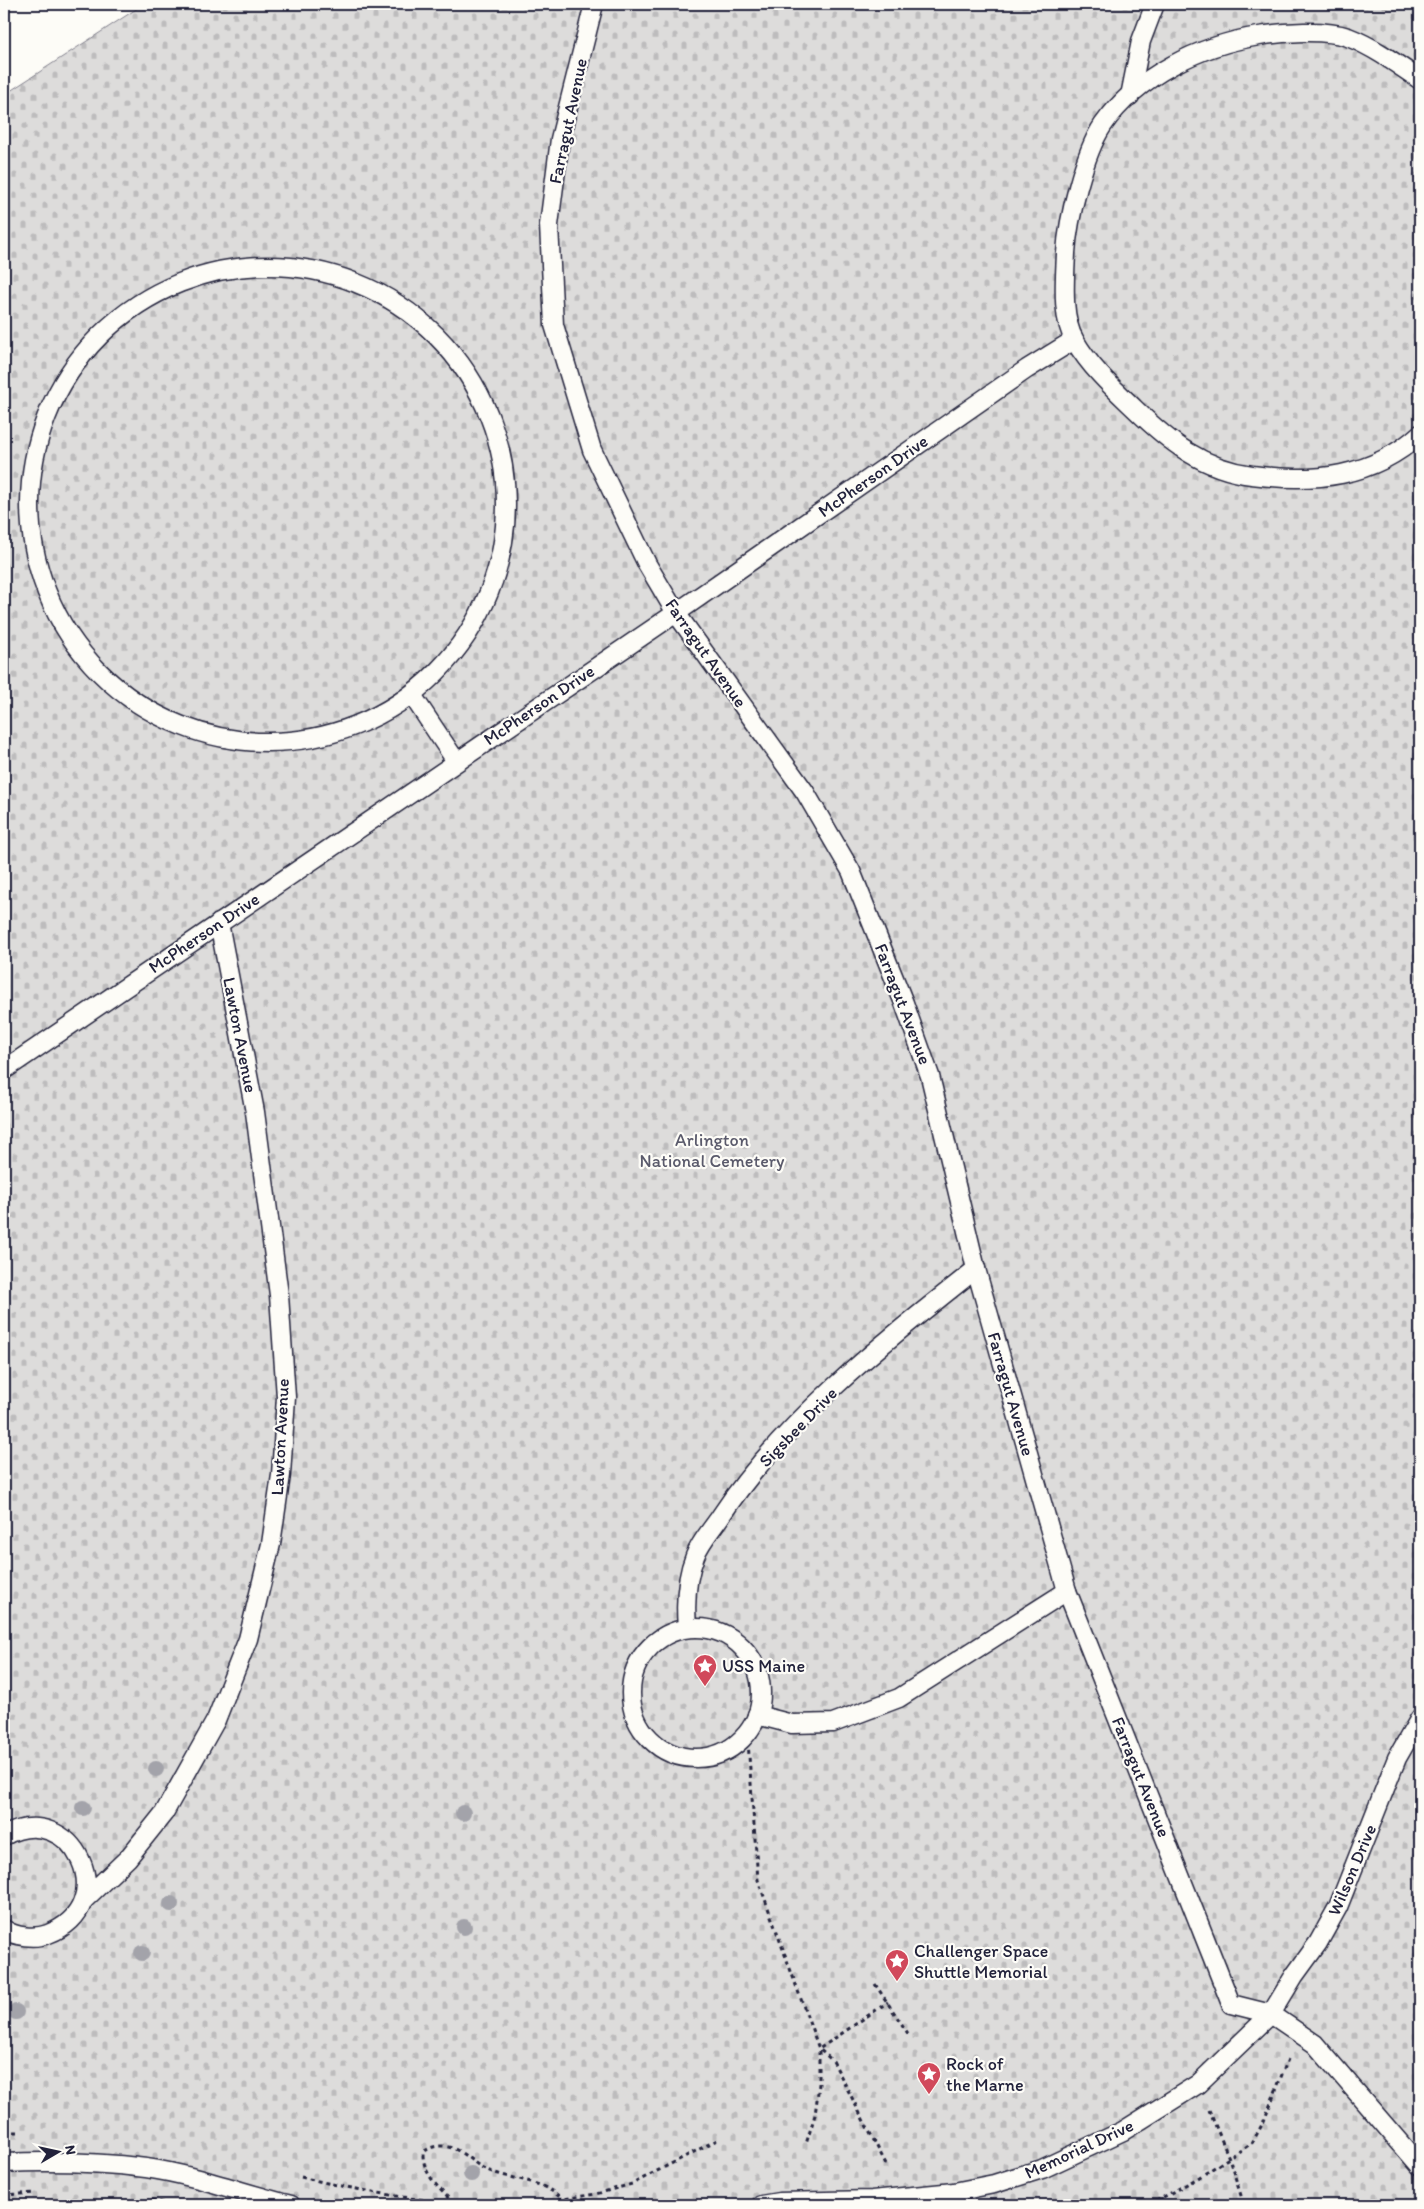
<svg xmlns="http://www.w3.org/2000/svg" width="1424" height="2209" font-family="Itim,sans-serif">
<defs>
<pattern id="cemetery-stones" width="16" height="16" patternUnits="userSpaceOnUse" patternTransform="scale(1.25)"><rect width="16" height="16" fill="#dddcdb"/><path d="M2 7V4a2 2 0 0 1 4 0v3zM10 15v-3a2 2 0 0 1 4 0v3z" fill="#bdbcbd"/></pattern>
</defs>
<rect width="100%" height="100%" fill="#fdfcf7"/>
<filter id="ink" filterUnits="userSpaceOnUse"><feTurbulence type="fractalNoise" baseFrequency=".02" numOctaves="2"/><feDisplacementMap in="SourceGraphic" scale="10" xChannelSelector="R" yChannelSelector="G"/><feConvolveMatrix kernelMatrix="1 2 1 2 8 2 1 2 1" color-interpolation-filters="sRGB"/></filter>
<g filter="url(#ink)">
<path fill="url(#cemetery-stones)" stroke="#807f8b" d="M144 4H1420V2205H4V95Z"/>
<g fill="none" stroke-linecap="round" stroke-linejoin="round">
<g stroke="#22223b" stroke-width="21">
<g id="lane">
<path d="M594 4 560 139 549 225 554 325 592 450 647 564 676 613 805 792 851 871 904 1003 930 1076 976 1269 1067 1591 1231 2004 1271 2014 1315 2044 1420 2166"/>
<path d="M1420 80C1397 64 1374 47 1348 37 1325 29 1283 32 1259 36 1201 45 1138 75 1103 125 1084 153 1068 219 1066 253 1065 279 1061 318 1075 341 1090 367 1113 388 1134 408 1169 442 1203 469 1252 475 1314 483 1372 478 1420 434"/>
<path d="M1130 96 1141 41 1155 4"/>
<circle cx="268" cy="504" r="238"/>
<path d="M412 695 456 761"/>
<path d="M4 1070 676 613 1027 369 1074 340"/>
<path d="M687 1627C685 1603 686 1578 695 1556 700 1542 712 1529 720 1517 786 1418 883 1343 976 1269"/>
<circle cx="696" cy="1693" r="65"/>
<path d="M757 1715 792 1724 833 1723 899 1698 1067 1591"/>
<path d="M4 1836C73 1798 124 1905 48 1934 35 1939 15 1937 4 1929"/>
<path d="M83 1901 128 1858 164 1813 216 1720 248 1639 271 1544 281 1475 286 1397 279 1295 255 1112 219 923"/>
<path d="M4 2163C52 2161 97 2162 146 2168 195 2175 243 2193 291 2205"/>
<path d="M761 2205 779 2202 872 2200 954 2192 994 2184 1042 2169 1123 2131 1198 2084 1271 2014 1294 1976 1318 1943 1338 1907 1397 1758 1420 1718"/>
</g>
</g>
<g stroke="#22223b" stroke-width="3" stroke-dasharray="4 4" stroke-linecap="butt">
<path d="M748 1742 758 1880 819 2049V2084L815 2115 806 2144"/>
<path d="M875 1984 909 2035"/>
<path d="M1209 2110 1229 2158 1244 2205"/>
<path d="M6 2132H22"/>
<path d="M886 2164 833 2061 819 2049 888 2002"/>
<path d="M301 2177C355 2190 409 2199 465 2205"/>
<path d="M4 2195 36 2193"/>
<path d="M151 2200 170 2205"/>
<path d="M454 2204C440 2189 422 2174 423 2152 429 2148 434 2146 441 2146 458 2146 469 2160 483 2168 509 2181 539 2177 562 2199"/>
<path d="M486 2205 531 2204 596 2194 632 2184 717 2140"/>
<path d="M1149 2205 1198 2178 1252 2143 1264 2121 1288 2059"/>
</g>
<use href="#lane" stroke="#fdfcf7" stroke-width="18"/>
</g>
<g fill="#a3a3aa">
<circle cx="156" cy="1769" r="8"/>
<circle cx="83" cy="1808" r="8"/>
<circle cx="463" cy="1813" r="8"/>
<circle cx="171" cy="1904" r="8"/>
<circle cx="464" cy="1927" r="8"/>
<circle cx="142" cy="1953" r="8"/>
<circle cx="16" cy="2012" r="8"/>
<circle cx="471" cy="2174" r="8"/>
</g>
</g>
<defs>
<g id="sight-pin" transform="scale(1.25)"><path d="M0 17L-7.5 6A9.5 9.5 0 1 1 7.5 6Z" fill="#d1495b" stroke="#fdfcf7"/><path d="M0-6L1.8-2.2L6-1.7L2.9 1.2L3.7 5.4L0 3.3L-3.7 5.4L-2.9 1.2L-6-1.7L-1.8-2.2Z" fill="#fff"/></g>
</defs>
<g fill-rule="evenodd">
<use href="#sight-pin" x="705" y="1666"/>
<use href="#sight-pin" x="897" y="1961"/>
<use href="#sight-pin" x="929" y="2074"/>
</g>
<g text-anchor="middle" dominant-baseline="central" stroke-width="4.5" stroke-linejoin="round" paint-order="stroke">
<g font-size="18" fill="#22223b" stroke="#fdfcf7">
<text transform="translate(568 121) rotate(-78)">Farragut Avenue</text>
<text transform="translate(873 476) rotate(-35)">McPherson Drive</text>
<text transform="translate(706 653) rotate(55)">Farragut Avenue</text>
<text transform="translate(539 705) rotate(-34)">McPherson Drive</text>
<text transform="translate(204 933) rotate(-34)">McPherson Drive</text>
<text transform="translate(903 1004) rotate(69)">Farragut Avenue</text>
<text transform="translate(240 1035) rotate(79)">Lawton Avenue</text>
<text transform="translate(1011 1394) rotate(74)">Farragut Avenue</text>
<text transform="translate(798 1427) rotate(-46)">Sigsbee Drive</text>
<text transform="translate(280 1437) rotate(-87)">Lawton Avenue</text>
<text transform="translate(1141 1777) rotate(68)">Farragut Avenue</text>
<text transform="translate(1352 1870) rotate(-67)">Wilson Drive</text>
<text transform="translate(1079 2149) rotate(-25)">Memorial Drive</text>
</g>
<g font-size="18" fill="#5a5a6b" stroke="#fdfcf7">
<text x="712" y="1140">Arlington<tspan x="712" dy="21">National Cemetery</tspan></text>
</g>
<g font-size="18" fill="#22223b" stroke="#fdfcf7" text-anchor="start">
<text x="722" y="1666">USS Maine</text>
<text x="914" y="1951">Challenger Space<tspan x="914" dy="21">Shuttle Memorial</tspan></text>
<text x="946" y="2064">Rock of<tspan x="946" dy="21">the Marne</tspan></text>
</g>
</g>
<rect width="1424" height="2209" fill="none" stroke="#fdfcf7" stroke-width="20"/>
<rect x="10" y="10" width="1404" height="2189" fill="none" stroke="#22223b" stroke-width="2" filter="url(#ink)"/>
<g transform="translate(58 2152) rotate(81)" stroke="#fdfcf7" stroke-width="4" paint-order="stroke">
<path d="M0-4L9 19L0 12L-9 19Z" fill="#22223b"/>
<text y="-8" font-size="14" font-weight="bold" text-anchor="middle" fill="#22223b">N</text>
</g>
</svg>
